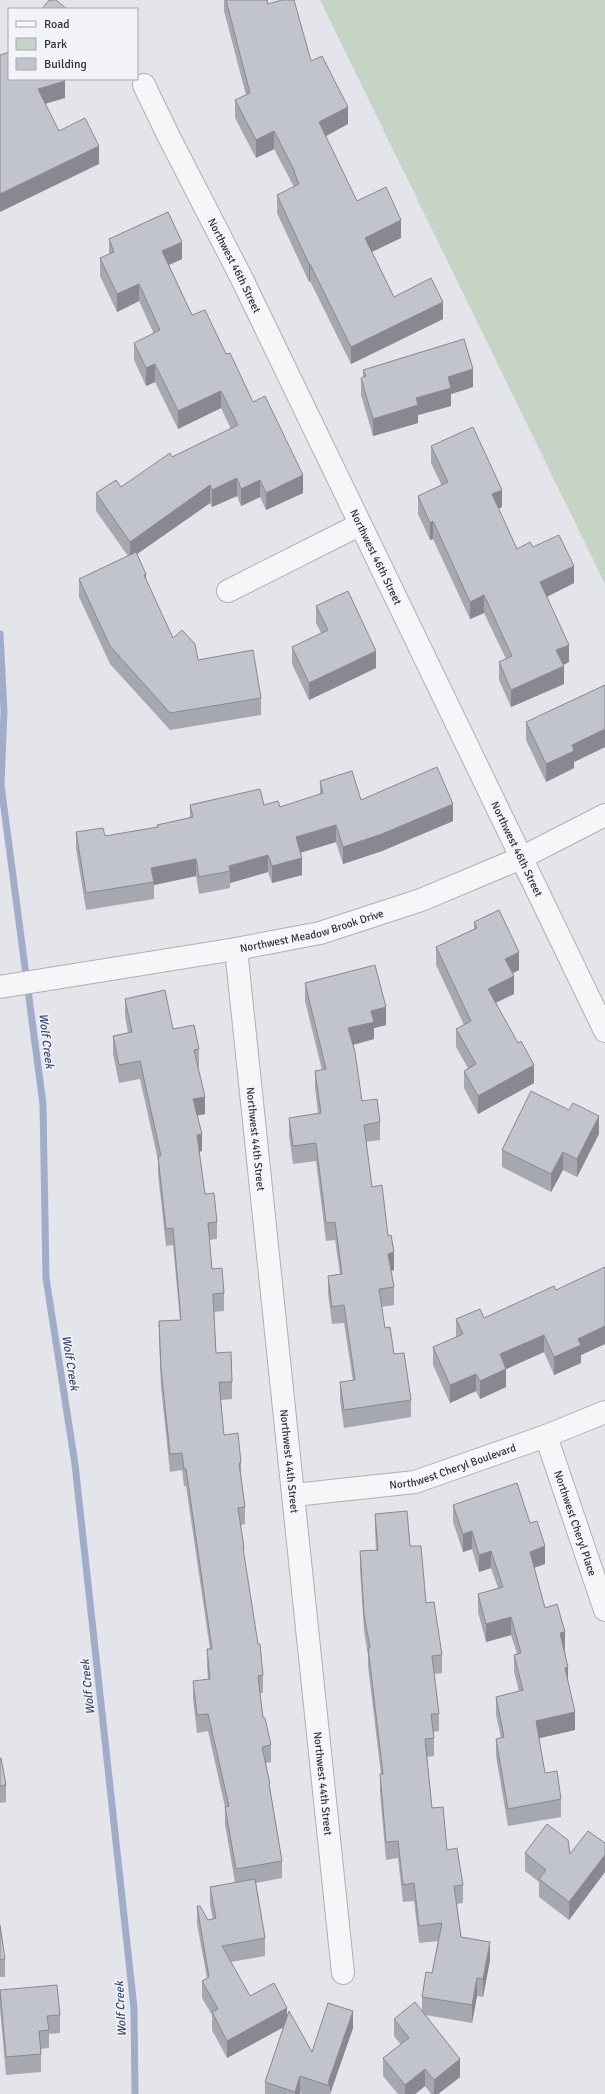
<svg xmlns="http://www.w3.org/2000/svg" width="605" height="2094" font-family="Signika,sans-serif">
<rect width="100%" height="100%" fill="#e3e5ea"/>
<path fill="#c6d4c5" d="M320 0H605V584Z"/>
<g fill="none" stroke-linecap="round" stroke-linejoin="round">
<path stroke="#a1acc8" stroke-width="7" d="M0 634 4 711 1 785 43 1104 46 1278 75 1464 134 2008 135 2094"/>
<g stroke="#acafb8" stroke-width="24">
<g id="street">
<path id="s1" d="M144 85 168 135 241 277 605 1031"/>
<path d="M228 591 359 525"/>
<path id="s2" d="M236 949 343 1973"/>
<path id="s3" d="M0 987 236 949 320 933 421 900 521 858 605 815"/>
<path id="s4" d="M546 1436 605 1610"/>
<path id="s5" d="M294 1495 415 1482 546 1436 605 1412"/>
</g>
</g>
<use href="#street" stroke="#f6f6f9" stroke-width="22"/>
</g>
<g fill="#a6a8b0">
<path d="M224 0H267L268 4 311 61 348 124 325 136 357 201 401 238 372 252 394 297 443 319 351 364 310 281 309 282 277 213V195L294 187 274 149 256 158 235 118V100L246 95 224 11Z"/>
<path d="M109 239 182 259 169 265 192 315 226 354 303 493 266 510 260 497 241 506 237 496 212 507 210 503 137 554 146 580 173 638 198 660 261 698V715L170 730 110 664 79 597V579L128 556 96 511V493L121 487 172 457 231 429 221 408 178 429 155 382 146 386 134 360V343L154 334 139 301 117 312 100 276V258L109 254Z"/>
<path d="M363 370 473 387 451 394V406L418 415V423L373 436 361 395V378L363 377Z"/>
<path d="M431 446 502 507 498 509 517 549 533 547 574 583 547 597 569 662 563 665 564 684 511 707 499 680V662L506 659 484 613 470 619 433 539 430 540 418 514V496L442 486 431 463Z"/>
<path d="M316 606 376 668 309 700 292 664V647L321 633 316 623Z"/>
<path d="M605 685V747L574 762V768L546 782 526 740V722Z"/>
<path d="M320 781 361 800 453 821 382 851 343 864 336 842 300 853 302 875 272 883 268 872 230 883V888L199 894 196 876 154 885V899L86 910 76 849V832L105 836 157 827V825L190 818V805H264L280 807 320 795Z"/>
<path d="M474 922 519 970 512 973 514 994 496 1003 534 1083 478 1114 464 1088V1071L468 1068 456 1047V1029L464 1025 436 965V947L474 929Z"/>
<path d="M305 983 386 1025 374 1028V1039L353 1045 362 1101 380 1122V1140L366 1142 372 1187 388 1236 394 1270 391 1271 394 1287V1305L381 1307 385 1328 394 1354 411 1400V1417L344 1428 340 1400V1382L353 1381 344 1323 332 1324 328 1293V1276L340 1274 335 1240 326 1241 316 1161 293 1164 289 1135V1118L318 1113 315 1088V1071L322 1070 305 1001Z"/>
<path d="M125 999 173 1029 199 1049V1067H198L205 1114 197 1116 202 1151 199 1152 205 1194 217 1222V1239L209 1240 212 1269 224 1293V1311L214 1312 216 1353 232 1382V1399L221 1400 224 1435 241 1463V1477L245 1507V1524L241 1525 244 1548V1558L263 1675V1693H260L263 1718 271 1745V1762L266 1763 282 1861V1878L256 1883 265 1938V1956L231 1962 250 1996 287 2018 312 2052 353 2028 330 2094H302L300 2093V2094H265V2082L284 2027 227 2058 212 2030V2015L202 1998V1981L207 1978 197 1924V1906L208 1920 213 1919 210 1905V1887L235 1883 225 1824V1807L208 1731 197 1733 193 1698V1681L208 1679 207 1667V1649H210L186 1486H184L182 1470 170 1472 161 1387 159 1338V1321L180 1320 173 1245 166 1246 158 1174V1160L140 1079 119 1083 113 1054V1036L128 1033 125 1016Z"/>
<path d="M569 1110 599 1134 577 1177 563 1170 551 1192 502 1167V1150Z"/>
<path d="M605 1267V1344L581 1355V1363L554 1375 544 1352 506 1369V1387L480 1399 476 1391 450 1403 433 1365V1347L456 1337V1319L484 1318 556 1290Z"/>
<path d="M453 1505 530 1523 545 1564 534 1568 545 1608 565 1650 568 1683 575 1730 539 1738 545 1773 561 1799V1817L508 1826 496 1756V1739L501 1738 496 1715V1697L519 1691 514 1672V1655L517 1654 511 1635 486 1642 478 1612V1594L498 1588 491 1568 479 1572 472 1549 463 1552 453 1522Z"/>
<path d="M375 1514 410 1546 426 1603 442 1655V1673L434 1674 439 1714V1731L433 1732 434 1738V1756L427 1757 432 1808 447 1850 463 1885V1903L457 1904 461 1937 490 1960 483 1997 477 1996 472 2023 426 2015 460 2077 438 2094H431L425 2086 415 2094H398L383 2076V2058L401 2045 394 2036V2019L422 2010V1997L432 1973 438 1941 419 1943 414 1901 403 1902 398 1858 386 1860 380 1792V1774H381L368 1666V1655L364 1631 360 1569V1551L376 1550 375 1531Z"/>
<path d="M0 1758 6 1785V1802L0 1803Z"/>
<path d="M605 1843V1872L569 1920 539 1897V1882L525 1871V1853L570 1854Z"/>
<path d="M0 1925 5 1959V1977H0Z"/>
<path d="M0 1990 60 2015V2033L49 2034V2048L41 2049V2072L6 2075 0 2008Z"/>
</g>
<g fill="#878890">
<path d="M65 81V98L38 106V89Z"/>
<path d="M348 107V124L319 140V122Z"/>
<path d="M274 131V149L256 158V140Z"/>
<path d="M99 146V164L0 212V194Z"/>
<path d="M401 220V238L365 255V238Z"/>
<path d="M182 242V259L162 268V251Z"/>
<path d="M309 264H310V281L309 282Z"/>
<path d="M139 284V301L117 312V294Z"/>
<path d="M443 302V319L351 364V347Z"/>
<path d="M155 364V382L146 386V368Z"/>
<path d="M473 369V387L451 394V406L418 415V423L373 436V419L448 377Z"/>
<path d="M221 391V408L178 429V411Z"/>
<path d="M303 475V493L266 510V493Z"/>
<path d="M237 478V496L212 507V490Z"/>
<path d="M260 480V497L241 506V489Z"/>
<path d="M210 485V503L130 559V542Z"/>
<path d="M502 490V507L492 512V494Z"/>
<path d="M433 521V539L430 540V523Z"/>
<path d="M574 566V583L540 600V582Z"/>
<path d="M146 574V592L144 575Z"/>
<path d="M484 595V613L470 619V602Z"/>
<path d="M569 645V662L556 668V650Z"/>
<path d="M376 651V668L309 700V683Z"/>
<path d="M564 666V684L511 707V690Z"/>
<path d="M605 729V747L574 762V768L546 782V764L572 745Z"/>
<path d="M453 804V821L382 851 343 864V847Z"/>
<path d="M336 825V842L296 854V837Z"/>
<path d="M268 855V872L230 883V871L229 866Z"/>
<path d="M302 858V875L272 883V866Z"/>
<path d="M196 859V876L154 885 151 868Z"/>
<path d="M519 952V970L505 977V959Z"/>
<path d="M514 976V994L488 1006V989Z"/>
<path d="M386 1007V1025L374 1028V1039L348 1046V1028L371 1011Z"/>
<path d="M534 1065V1083L478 1114V1096Z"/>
<path d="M205 1097V1114L193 1116V1099Z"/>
<path d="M599 1116V1134L577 1177V1159Z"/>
<path d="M202 1134V1151L197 1152V1135Z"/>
<path d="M563 1152V1170L551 1192V1174Z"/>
<path d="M394 1252V1270L388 1272V1254Z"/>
<path d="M605 1326V1344L581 1355V1363L554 1375V1357L578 1339Z"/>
<path d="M544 1335V1352L500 1372V1354Z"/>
<path d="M506 1369V1387L480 1399V1381Z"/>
<path d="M476 1374V1391L450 1403V1385Z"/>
<path d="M472 1531V1549L463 1552V1534Z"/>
<path d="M545 1546V1564L530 1569V1552Z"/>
<path d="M491 1551V1568L479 1572V1555Z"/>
<path d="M511 1617V1635L486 1642V1624Z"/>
<path d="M565 1632V1650L560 1651V1633Z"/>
<path d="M568 1667V1685L565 1668Z"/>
<path d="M575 1712V1730L536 1739V1721Z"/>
<path d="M605 1855V1872L569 1920V1902Z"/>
<path d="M490 1942V1960L483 1997V1979Z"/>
<path d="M477 1978V1996L472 2023V2005Z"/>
<path d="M287 2008V2025L227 2058V2041Z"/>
<path d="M353 2011V2028L330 2094V2086L328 2083Z"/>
<path d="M460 2059V2077L438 2094H434V2080Z"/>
<path d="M425 2069V2086L415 2094H405V2085Z"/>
<path d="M300 2076V2094H295V2092Z"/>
</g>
<g fill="#c1c3cd" stroke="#878890">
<path d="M49 0H56L67 9H42Z"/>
<path d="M226 0H267L268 4 282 0H294L311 61 322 56 348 107 319 122 357 201 386 187 401 220 365 238 394 297 431 278 443 302 351 347 310 264H309L277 195 299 184 294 172H295L274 131 256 140 235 100 250 93Z"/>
<path d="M9 52V79H64L65 81 38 89 59 131 85 118 99 146 0 194V55Z"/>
<path d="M168 212 182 242 162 251 192 315 205 310 226 354 230 353 253 402 265 396 303 475 266 493 260 480 241 489 237 478 212 490 210 485 130 542 96 493 116 480 121 487 170 453 172 457 238 425 221 391 178 411 155 364 146 368 134 343 160 330 139 284 117 294 100 258 114 252 109 239Z"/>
<path d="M464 339 473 369 448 377 451 388 416 398 418 405 373 419 361 378 366 376 363 370Z"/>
<path d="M473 427 502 490 492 494 517 549 530 542 533 547 559 535 574 566 540 582 569 645 556 650 564 666 511 690 499 662 512 656 484 595 470 602 433 521 430 523 418 496 448 482 431 446Z"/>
<path d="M136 552 146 574 144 575 173 638 182 630 195 644 198 660 253 650 261 698 170 713 110 646 79 579Z"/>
<path d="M348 591 376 651 309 683 292 647 328 630 316 606Z"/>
<path d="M605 685V729L572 745 574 751 546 764 526 722Z"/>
<path d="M437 767 453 804 382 834 343 847 336 825 296 837 302 858 272 866 268 855 229 866 230 871 199 877 196 859 151 868 154 882 86 893 76 832 103 828 105 836 158 827 157 825 193 817 190 805 260 789 264 805 278 801 280 807 323 793 320 781 352 771 361 800Z"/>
<path d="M499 910 519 952 505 959 514 976 488 989 518 1043 521 1041 534 1065 478 1096 464 1071 476 1064 456 1029 471 1021 436 947 477 928 474 922Z"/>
<path d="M375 965 386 1007 371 1011 374 1022 348 1028 355 1052 362 1101 377 1099 380 1122 364 1125 372 1187 382 1185 388 1236 391 1235 394 1252 388 1254 394 1287 379 1289 385 1328 390 1327 394 1354 404 1353 411 1400 344 1410 340 1382 355 1380 344 1305 332 1307 328 1276 342 1274 335 1222 326 1223 316 1143 293 1146 289 1118 321 1113 315 1071 326 1069 305 983Z"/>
<path d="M165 990 173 1029 194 1025 199 1049 194 1050 205 1097 193 1099 202 1134 197 1135 205 1194 214 1193 217 1222 208 1223 212 1269 222 1268 224 1293 213 1294 216 1353 231 1352 232 1382H219L224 1435 238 1433 241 1463H239L245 1507 238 1508 244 1548H243L258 1644H260L263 1675 258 1676 263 1718H265L271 1745 262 1747 270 1784H269L282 1861 236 1869 225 1807 229 1806 208 1714 197 1715 193 1681 210 1679 207 1649H212L186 1469H184L182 1453 170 1454 161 1369 159 1321 181 1320 173 1228 166 1229 158 1157 161 1156 140 1061 119 1065 113 1036 132 1032 125 999Z"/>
<path d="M531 1091 569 1110 573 1103 599 1116 577 1159 563 1152 551 1174 502 1150Z"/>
<path d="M605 1267V1326L578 1339 581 1345 554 1357 544 1335 500 1354 506 1369 480 1381 476 1374 450 1385 433 1347 463 1334 456 1319 480 1309 484 1318 554 1286 556 1290Z"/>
<path d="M517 1483 530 1523 537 1521 545 1546 530 1552 545 1608 557 1604 565 1632 560 1633 568 1667 565 1668 575 1712 536 1721 545 1773 557 1771 561 1799 508 1809 496 1739 504 1737 496 1697 523 1690 514 1655 521 1653 511 1617 486 1624 478 1594 503 1587 491 1551 479 1555 472 1531 463 1534 453 1505Z"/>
<path d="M407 1511 410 1546H421L426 1603 434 1602 442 1655 432 1656 439 1714H431L434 1738 425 1739 432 1808 443 1807 447 1850 457 1848 463 1885 454 1886 461 1937 490 1942 483 1979 477 1978 472 2005 422 1997 426 1972 432 1973 442 1923 419 1926 414 1883 403 1885 398 1841 386 1842 380 1774H383L368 1648H370L364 1614 360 1551 378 1550 375 1514Z"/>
<path d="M0 1758H1L6 1785 0 1786Z"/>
<path d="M547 1824 568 1840 570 1854 588 1831 605 1843V1855L569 1902 539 1879 546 1870 525 1853Z"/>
<path d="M255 1879 265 1938 222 1946 250 1996 274 1983 287 2008 227 2041 212 2012 218 2009 202 1981 209 1977 197 1906H200L208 1920 216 1918 210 1887Z"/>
<path d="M0 1925 5 1959 0 1960Z"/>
<path d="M57 1985 60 2015 47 2016 49 2030 39 2031 41 2054 6 2057 0 1990Z"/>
<path d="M415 2002 460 2059 434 2080 425 2069 405 2085 383 2058 409 2038 394 2019Z"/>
<path d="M328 2003 353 2011 328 2083 330 2086 300 2076 295 2092 265 2082 289 2011 312 2052Z"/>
</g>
<g text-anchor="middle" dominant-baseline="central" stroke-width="3" stroke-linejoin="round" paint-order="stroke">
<g font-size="11" fill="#2c3042" stroke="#f3f4f8">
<text stroke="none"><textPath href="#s1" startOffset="202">Northwest 46th Street</textPath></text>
<text stroke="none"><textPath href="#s1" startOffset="526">Northwest 46th Street</textPath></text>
<text stroke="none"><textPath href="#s1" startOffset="850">Northwest 46th Street</textPath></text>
<text stroke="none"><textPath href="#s3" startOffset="317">Northwest Meadow Brook Drive</textPath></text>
<text stroke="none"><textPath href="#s2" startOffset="191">Northwest 44th Street</textPath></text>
<text stroke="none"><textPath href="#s2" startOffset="515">Northwest 44th Street</textPath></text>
<text stroke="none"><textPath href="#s5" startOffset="162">Northwest Cheryl Boulevard</textPath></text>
<text stroke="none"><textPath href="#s4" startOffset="92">Northwest Cheryl Place</textPath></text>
<text stroke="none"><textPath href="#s2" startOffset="839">Northwest 44th Street</textPath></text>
</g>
<g font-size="12" font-style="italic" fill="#394873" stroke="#f3f4f8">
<text transform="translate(46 1041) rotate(83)">Wolf Creek</text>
<text transform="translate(70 1363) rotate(81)">Wolf Creek</text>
<text transform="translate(88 1687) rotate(-96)">Wolf Creek</text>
<text transform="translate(121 2009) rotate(-93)">Wolf Creek</text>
</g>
</g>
<rect x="8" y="8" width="130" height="72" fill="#f3f4f8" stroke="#a3a6af"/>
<rect x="16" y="21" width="20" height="6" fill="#f6f6f9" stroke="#a3a6af"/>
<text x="44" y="28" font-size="12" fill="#2c3042">Road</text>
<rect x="16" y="38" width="20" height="12" fill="#c6d4c5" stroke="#a3a6af"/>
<text x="44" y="48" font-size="12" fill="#2c3042">Park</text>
<rect x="16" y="58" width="20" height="12" fill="#c1c3cd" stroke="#a3a6af"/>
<text x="44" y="68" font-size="12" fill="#2c3042">Building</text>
</svg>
